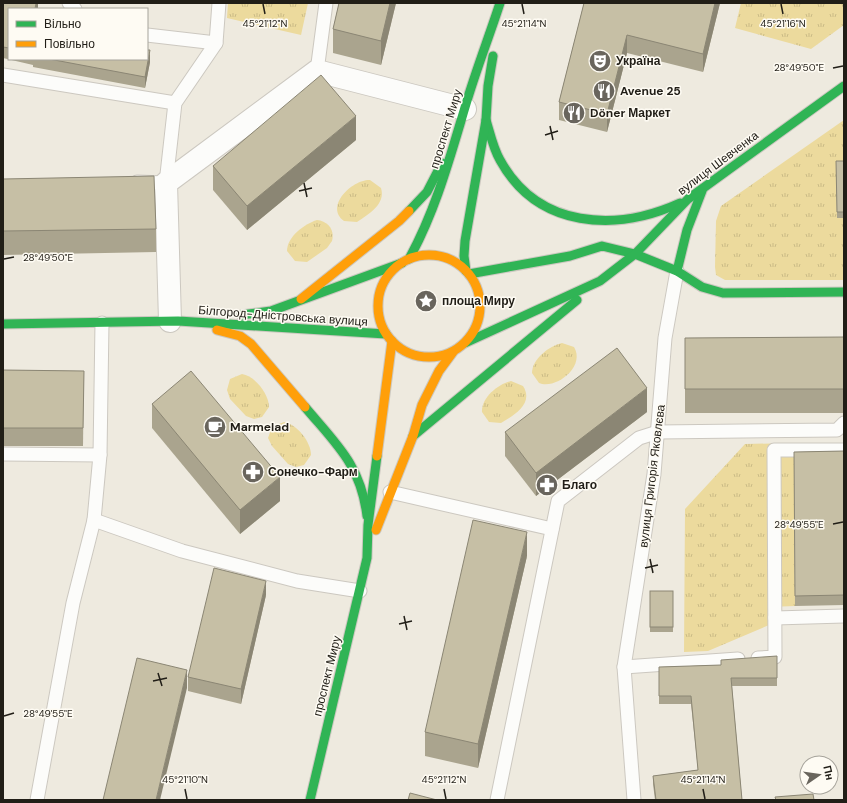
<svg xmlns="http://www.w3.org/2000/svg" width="847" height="803" font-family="'DM Sans',sans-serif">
<defs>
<pattern id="grass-tufts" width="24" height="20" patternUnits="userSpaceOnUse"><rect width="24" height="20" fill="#ecda9d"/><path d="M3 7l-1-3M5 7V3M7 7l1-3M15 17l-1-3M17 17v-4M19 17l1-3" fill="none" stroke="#cabb86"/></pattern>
</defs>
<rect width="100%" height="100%" fill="#eeeadf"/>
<g fill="url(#grass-tufts)">
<path d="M228 3H308L301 35 227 18Z"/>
<path d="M741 3H844V25L811 49 735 28Z"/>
<path d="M844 120V280H725L716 275 715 267 716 221 721 206Z"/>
<path d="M370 180 381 188C386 204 369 214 357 222L344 221C324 206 353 179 370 180Z"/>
<path d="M317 220C328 221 335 230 332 241L327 248 307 262 295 261 287 251C287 237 304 224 317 220Z"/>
<path d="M562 343 574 347C586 367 555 390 539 383L532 373C532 359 549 346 562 343Z"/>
<path d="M242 374C255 376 269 394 269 407L262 417 254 419 246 416 230 399 227 390 230 379Z"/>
<path d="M511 381 523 386C534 403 515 415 501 423L489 422 482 412C481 398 498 384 511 381Z"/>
<path d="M284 422C297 424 311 442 311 455L304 465 296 467 288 464 272 446 268 438 272 427Z"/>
<path d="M794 443 795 606 769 607V625L708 651 684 652 685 509 745 444Z"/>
</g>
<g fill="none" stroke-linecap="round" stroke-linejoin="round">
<g stroke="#ccc8c0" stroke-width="15">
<g id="lane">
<path d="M69 3 75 9"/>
<path d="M147 35 216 43"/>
<path d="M317 71 326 3"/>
<path d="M3 75 175 103"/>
<path d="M137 182 166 183 175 103 216 43 219 3"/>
<path d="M3 454 100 455 102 323"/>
<path d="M390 492 552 529"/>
<path d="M94 520 182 551 297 581 360 591"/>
<path d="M775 618 844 616"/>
<path d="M758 658 775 657 774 450H844"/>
<path d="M624 667 738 659"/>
<path d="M37 800 73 603 94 520 100 455"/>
<path d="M497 800 558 501 639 438 658 432 837 430 844 423"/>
<path d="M634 800 624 667 654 474 665 338 677 271"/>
</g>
</g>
<g stroke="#ccc8c0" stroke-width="24">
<path id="street" d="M170 321 166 183 317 71 465 109"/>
</g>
<g stroke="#ccc8c0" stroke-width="11">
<g id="fast">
<path d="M486 120C490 133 493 148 500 160 538 229 616 232 680 203"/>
<path d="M409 211 427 192 442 163"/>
<path d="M409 259C436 210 450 157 466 104 476 70 489 37 500 3"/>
<path d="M466 271 464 256 465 241 486 120 488 86 493 56"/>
<path d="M677 271 687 230 702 191"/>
<path d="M469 274 570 256 602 246 635 254 677 271 702 287 723 293 844 292"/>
<path d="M241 315 271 311 402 263"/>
<path d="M3 324 178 321 386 334"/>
<path d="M465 343 600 281 635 254 688 199 844 86"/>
<path d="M305 407C336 444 361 465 367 516"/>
<path d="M413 436 577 300"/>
<path d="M310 800 367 558 368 525 377 456"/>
</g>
</g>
<g stroke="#ccc8c0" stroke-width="11">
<g id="slow">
<circle cx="429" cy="306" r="51"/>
<path d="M301 299 399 221 409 211"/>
<path d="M217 330 240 336 251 344 305 407"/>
<path d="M377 456 392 341"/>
<path d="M376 530 413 436 422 405 439 371 453 352"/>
</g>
</g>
<use href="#lane" stroke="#fcfcfa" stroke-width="13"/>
<use href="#street" stroke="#fcfcfa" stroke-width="22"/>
<use href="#fast" stroke="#30b455" stroke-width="9"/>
<use href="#slow" stroke="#ff9f0a" stroke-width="9"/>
</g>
<g fill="#aaa48e">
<path d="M3 3H38L9 9V59H147L150 62 145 88 33 67V65L3 58Z"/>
<path d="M339 3H396L381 65 333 53V29Z"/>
<path d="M584 3H720L703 72 627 53 607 132 559 120V102Z"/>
<path d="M356 140 247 230 213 190V166Z"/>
<path d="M836 161H844V218H837Z"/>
<path d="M3 179 156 229V252L3 255Z"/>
<path d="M844 337V413H685V338Z"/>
<path d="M3 370 84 371 83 446H3Z"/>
<path d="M152 404 280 501 240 534 152 428Z"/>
<path d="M647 412 536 496 505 456V432Z"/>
<path d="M844 451V605L795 606 794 452Z"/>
<path d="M527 556 478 768 425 756V732Z"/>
<rect x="650" y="591" width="23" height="41"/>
<path d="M266 595 241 704 188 691V677Z"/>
<path d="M777 656V686H732L742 800H655L653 784V776L698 770 691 704H659V667L721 665Z"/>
</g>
<g fill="#8b8674">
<path d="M36 3H38V9H35Z"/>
<path d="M390 3H396L381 65V41Z"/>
<path d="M715 3H720L703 72V54Z"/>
<path d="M627 35V53L607 132V114Z"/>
<path d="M150 50V62L145 88V77Z"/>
<path d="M356 116V140L247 230V206Z"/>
<path d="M647 388V412L536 496V473Z"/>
<path d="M280 477V501L240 534V510Z"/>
<path d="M527 532V556L478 768V744Z"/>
<path d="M266 581V595L241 704V689Z"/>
<path d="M187 670V688L160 800H156Z"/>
</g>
<g fill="#c6bfa5" stroke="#8b8674">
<path d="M3 3H36L35 9H9V48L3 47Z"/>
<path d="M339 3H390L381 41 333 29Z"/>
<path d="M584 3H715L703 54 627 35 607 114 559 102Z"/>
<path d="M147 50H150L145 77 49 59H147Z"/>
<path d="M321 75 356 116 247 206 213 166Z"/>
<path d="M836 161H844V212H837Z"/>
<path d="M154 176 156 229 3 231V179Z"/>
<path d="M844 337V389H685V338Z"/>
<path d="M617 348 647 388 536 473 505 432Z"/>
<path d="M3 370 84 371 83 428H3Z"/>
<path d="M191 371 280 477 240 510 152 404Z"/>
<path d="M844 451V595L795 596 794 452Z"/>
<path d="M473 520 527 532 478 744 425 732Z"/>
<path d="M214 568 266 581 241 689 188 677Z"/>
<rect x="650" y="591" width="23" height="36"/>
<path d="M777 656V678H731L742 800H656L653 776 698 770 691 696H659V667L721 665V660Z"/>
<path d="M137 658 187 670 156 800H103Z"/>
<path d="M410 793 437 800H408Z"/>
<path d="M813 794 814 800H776L775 797Z"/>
</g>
<path fill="none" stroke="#211e17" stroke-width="1.5" d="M263 4 265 14M522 4 524 14M781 4 783 14M833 68 843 66M550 126 553 140M545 135 558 131M304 183 307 197M299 191 312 188M4 259 14 257M833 524 843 522M650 559 653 573M645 568 658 565M404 616 407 630M399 624 412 621M158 673 162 686M153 681 167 678M4 716 14 713M185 789 187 799M444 789 446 799M703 789 705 799"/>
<defs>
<g id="theatre-disc" transform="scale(1.15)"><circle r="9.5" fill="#69655d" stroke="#fefbf3"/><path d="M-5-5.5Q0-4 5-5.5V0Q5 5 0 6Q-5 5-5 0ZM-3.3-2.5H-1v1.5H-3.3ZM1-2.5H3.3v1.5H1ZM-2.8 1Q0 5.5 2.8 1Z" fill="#fff"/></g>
<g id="restaurant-disc" transform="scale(1.15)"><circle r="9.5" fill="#69655d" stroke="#fefbf3"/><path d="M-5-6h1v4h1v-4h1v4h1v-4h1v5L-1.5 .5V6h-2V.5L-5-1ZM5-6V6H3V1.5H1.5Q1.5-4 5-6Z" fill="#fff"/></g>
<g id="sight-disc" transform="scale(1.15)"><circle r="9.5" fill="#69655d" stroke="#fefbf3"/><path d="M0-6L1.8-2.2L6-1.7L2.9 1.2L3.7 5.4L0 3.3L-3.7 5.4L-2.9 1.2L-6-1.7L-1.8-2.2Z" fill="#fff"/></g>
<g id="cafe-disc" transform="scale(1.15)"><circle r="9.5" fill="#69655d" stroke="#fefbf3"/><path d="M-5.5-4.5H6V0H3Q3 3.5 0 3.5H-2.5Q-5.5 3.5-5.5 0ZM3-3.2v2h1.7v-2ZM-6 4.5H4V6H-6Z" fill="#fff"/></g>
<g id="pharmacy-disc" transform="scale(1.15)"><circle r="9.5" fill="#69655d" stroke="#fefbf3"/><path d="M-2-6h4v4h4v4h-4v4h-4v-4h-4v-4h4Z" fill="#fff"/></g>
</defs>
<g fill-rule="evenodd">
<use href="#theatre-disc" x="600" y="61"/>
<use href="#restaurant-disc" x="604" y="91"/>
<use href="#restaurant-disc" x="574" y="113"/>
<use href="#sight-disc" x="426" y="301"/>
<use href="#cafe-disc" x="215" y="427"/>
<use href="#pharmacy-disc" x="253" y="472"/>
<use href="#pharmacy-disc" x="547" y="485"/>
</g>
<g text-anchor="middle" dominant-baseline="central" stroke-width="3" stroke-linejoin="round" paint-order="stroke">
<g font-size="12" font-weight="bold" fill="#211e17" stroke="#fefbf3" text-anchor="start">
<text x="616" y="61">Україна</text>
<text x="620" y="91">Avenue 25</text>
<text x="590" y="113">Döner Маркет</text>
<text x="442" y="301">площа Миру</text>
<text x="230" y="427">Marmelad</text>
<text x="268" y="472">Сонечко-Фарм</text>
<text x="562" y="485">Благо</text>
</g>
<g font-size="12" fill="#211e17" stroke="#fefbf3">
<text transform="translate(446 129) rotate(-73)">проспект Миру</text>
<text transform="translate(718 163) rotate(-37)">вулиця Шевченка</text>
<text transform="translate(283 316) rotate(4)">Білгород-Дністровська вулиця</text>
<text transform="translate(652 476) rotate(-83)">вулиця Григорія Яковлєва</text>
<text transform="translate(327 676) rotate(-76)">проспект Миру</text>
</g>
</g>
<g font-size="10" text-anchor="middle" fill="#211e17" stroke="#fefbf3" stroke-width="3" stroke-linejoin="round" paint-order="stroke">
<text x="265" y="27">45°21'12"N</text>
<text x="524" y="27">45°21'14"N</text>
<text x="783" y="27">45°21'16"N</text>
<text x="799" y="71">28°49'50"E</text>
<text x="48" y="261">28°49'50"E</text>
<text x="799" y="528">28°49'55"E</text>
<text x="48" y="717">28°49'55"E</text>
<text x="185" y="783">45°21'10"N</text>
<text x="444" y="783">45°21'12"N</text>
<text x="703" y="783">45°21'14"N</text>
</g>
<rect width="847" height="803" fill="none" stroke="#211e17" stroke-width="8"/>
<rect x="8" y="8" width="140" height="52" fill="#fefbf3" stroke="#a6a39b"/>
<rect x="16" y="21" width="20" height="6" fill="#30b455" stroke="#a6a39b"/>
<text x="44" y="28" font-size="12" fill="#211e17">Вільно</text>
<rect x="16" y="41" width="20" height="6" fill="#ff9f0a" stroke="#a6a39b"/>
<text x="44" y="48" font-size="12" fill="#211e17">Повільно</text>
<g transform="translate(819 775) rotate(77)"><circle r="19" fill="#fefbf3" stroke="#a6a39b"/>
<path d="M0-3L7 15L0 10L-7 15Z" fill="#69655d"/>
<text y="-6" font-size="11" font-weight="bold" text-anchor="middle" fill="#211e17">Пн</text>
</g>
</svg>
